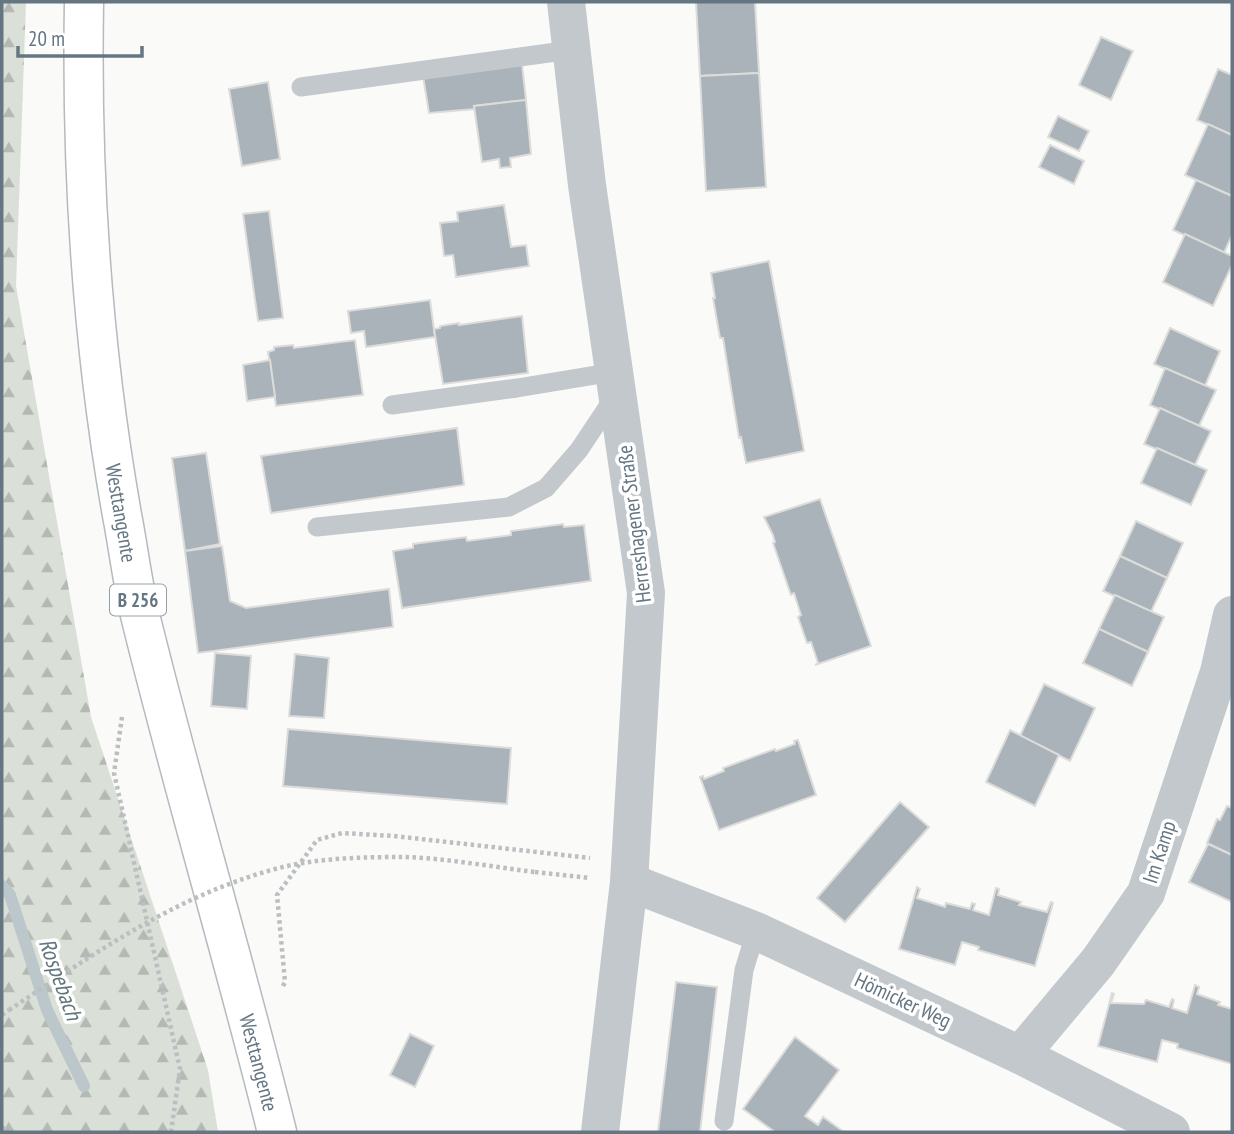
<svg xmlns="http://www.w3.org/2000/svg" width="1234" height="1134" font-family="'PT Sans Narrow',sans-serif">
<defs>
<pattern id="forest-firs" width="22" height="20" patternUnits="userSpaceOnUse" patternTransform="scale(1.75)"><rect width="22" height="20" fill="#dadfd7"/><path d="M5 1l3.5 6h-7zM16 11l3.5 6h-7z" fill="#b4b9b4"/></pattern>
</defs>
<rect width="100%" height="100%" fill="#fafaf8"/>
<path fill="url(#forest-firs)" d="M2 2H26L16 286 91 717 208 1070 218 1132H2Z"/>
<g fill="none" stroke-linecap="round" stroke-linejoin="round">
<path stroke="#bbc7cb" stroke-width="12" d="M2 886 10 895 47 1010 84 1086"/>
</g>
<g fill="#aab3b9" stroke="#dcdcda" stroke-width="2">
<path d="M696 2H755L759 73 700 76Z"/>
<path d="M1101 37 1133 51 1111 100 1079 85Z"/>
<path d="M522 64 526 100 474 106 475 109 429 113 423 76Z"/>
<path d="M1218 69 1232 75V135L1197 120Z"/>
<path d="M759 73 766 187 706 191 700 76Z"/>
<path d="M268 82 280 159 242 166 229 89Z"/>
<path d="M526 100 531 154 510 158 511 167 500 168 499 159 482 162 474 106Z"/>
<path d="M1058 116 1089 131 1079 151 1048 137Z"/>
<path d="M1208 124 1232 135V196L1185 175Z"/>
<path d="M1050 145 1084 161 1074 184 1039 167Z"/>
<path d="M1196 180 1232 196V235L1224 253 1173 230Z"/>
<path d="M504 205 511 247 526 245 529 266 456 277 453 255 444 256 440 223 458 221 457 212Z"/>
<path d="M269 211 283 318 258 321 243 214Z"/>
<path d="M1185 234 1232 256V265L1213 306 1163 282Z"/>
<path d="M769 261 804 451 746 463 741 437 739 438 723 338H720L713 298H715L711 273Z"/>
<path d="M430 300 435 337 366 347 364 331 351 333 348 311Z"/>
<path d="M522 316 528 373 443 384 434 329 440 328V326L459 323V325Z"/>
<path d="M1170 328 1220 351 1205 386 1154 364Z"/>
<path d="M355 340 363 395 276 406 268 352 274 350V347L293 345 294 348Z"/>
<path d="M270 360 275 397 247 401 243 365Z"/>
<path d="M1165 368 1216 390 1199 426 1150 405Z"/>
<path d="M1160 408 1211 431 1195 465 1144 444Z"/>
<path d="M457 428 464 485 271 513 261 456Z"/>
<path d="M1157 448 1207 470 1191 505 1141 483Z"/>
<path d="M206 453 220 544 185 551 172 458Z"/>
<path d="M820 499 871 646 815 665 818 663 811 642 807 643 798 617 801 615 794 593 791 595 773 543 775 542 773 535 764 517Z"/>
<path d="M1136 521 1183 543 1167 578 1120 556Z"/>
<path d="M563 524 564 527 584 525 591 581 402 608 393 551 413 548V544L466 537 467 541 511 535V531Z"/>
<path d="M222 546 230 601 246 608 389 589 393 627 198 653 185 551Z"/>
<path d="M1120 556 1167 578 1151 612 1103 591Z"/>
<path d="M1115 595 1164 617 1148 652 1099 629Z"/>
<path d="M1099 629 1148 652 1132 686 1083 663Z"/>
<path d="M215 653 251 656 247 709 211 706Z"/>
<path d="M295 654 329 658 324 718 289 716Z"/>
<path d="M1044 684 1095 708 1070 761 1020 736Z"/>
<path d="M288 729 511 748 507 804 283 786Z"/>
<path d="M1010 730 1059 755 1035 806 986 782Z"/>
<path d="M798 740 816 795 719 830 700 777 703 776 704 779 724 771 723 768 775 749 776 751 795 744 794 741Z"/>
<path d="M900 802 929 827 845 922 817 898Z"/>
<path d="M1227 806 1232 808V855L1207 843 1217 819 1220 820Z"/>
<path d="M1208 844 1232 855V902L1189 882Z"/>
<path d="M917 887 920 889 917 898 945 907 946 903 970 909 972 903 975 904 973 910 989 915 996 888 999 889 998 895 1021 902 1019 905 1047 912 1051 902 1053 903 1035 966 978 950 979 947 962 942 955 965 899 949Z"/>
<path d="M676 982 717 987 700 1132H658Z"/>
<path d="M1195 985 1199 987 1197 994 1220 1002 1218 1005 1232 1009V1064L1177 1048 1178 1044 1162 1040 1157 1062 1098 1046 1112 993 1114 994 1111 1003 1144 1004 1146 1000 1169 1007 1172 999 1174 1000 1172 1008 1187 1013Z"/>
<path d="M410 1034 434 1046 415 1087 390 1075Z"/>
<path d="M795 1037 839 1070 805 1116 818 1125 823 1117 844 1132H775L743 1109Z"/>
</g>
<g fill="none" stroke-linecap="round" stroke-linejoin="round">
<g stroke="#b5babe" stroke-width="41">
<g id="primary">
<path id="s1" d="M84 2C81 173 92 346 122 515 129 551 133 588 142 623 184 793 235 962 277 1132"/>
</g>
</g>
<g stroke="#bbbfc2" stroke-width="4.5" stroke-dasharray="3.5 3.5" stroke-linecap="butt">
<path d="M122 717 114 773 180 1069 171 1132"/>
<path d="M535 872 590 878"/>
<path d="M283 986 285 982 277 895 317 840 342 833 394 836 590 858"/>
<path d="M2 1015 9 1010"/>
<path d="M2 1127 7 1132"/>
</g>
<g stroke="#c3c8cc" stroke-width="19">
<path d="M301 87 571 50"/>
<path d="M392 405 517 388 614 372"/>
<path d="M317 527 509 507 546 488 579 450 615 396"/>
<path d="M724 1121 744 970 756 931"/>
</g>
<g stroke="#c3c8cc" stroke-width="38">
<path d="M566 2 587 185 646 593 629 882 600 1132"/>
<path d="M629 882 756 931 1020 1055 1171 1132"/>
<path d="M1020 1055 1098 962 1146 893 1219 672 1232 615"/>
</g>
<use href="#primary" stroke="#fff" stroke-width="38"/>
<path stroke="#bbbfc2" stroke-width="4.5" stroke-dasharray="3.5 3.5" stroke-linecap="butt" d="M9 1010C96 953 173 897 275 869 314 858 363 857 403 857 446 858 492 867 535 872"/>
</g>
<g text-anchor="middle" dominant-baseline="central" stroke-width="7" stroke-linejoin="round" paint-order="stroke">
<rect fill="#fff" stroke="#939fa8" stroke-width="2" x="110" y="584.5" width="56" height="31" rx="5"/>
<g font-size="19" font-weight="bold" fill="#657683">
<text x="138" y="600">B 256</text>
</g>
<g font-size="21" fill="#657683" stroke="#fff">
<text stroke="none"><textPath href="#s1" startOffset="513">Westtangente</textPath></text>
<text transform="translate(634 524) rotate(-97)">Herreshagener Straße</text>
<text transform="translate(1159 852) rotate(-72)">Im Kamp</text>
<text transform="translate(903 1000) rotate(25)">Hömicker Weg</text>
<text stroke="none"><textPath href="#s1" startOffset="1080">Westtangente</textPath></text>
</g>
<g font-size="23" font-style="italic" fill="#60757c" stroke="#fff">
<text transform="translate(61 979) rotate(70)">Rospebach</text>
</g>
</g>
<rect width="1234" height="1134" fill="none" stroke="#657683" stroke-width="7"/>
<path d="M18 46v10h124v-10" fill="none" stroke="#657683" stroke-width="3.5"/>
<text x="28" y="46" font-size="21" fill="#657683" stroke="#ffffff" stroke-width="5" paint-order="stroke">20 m</text>
</svg>
